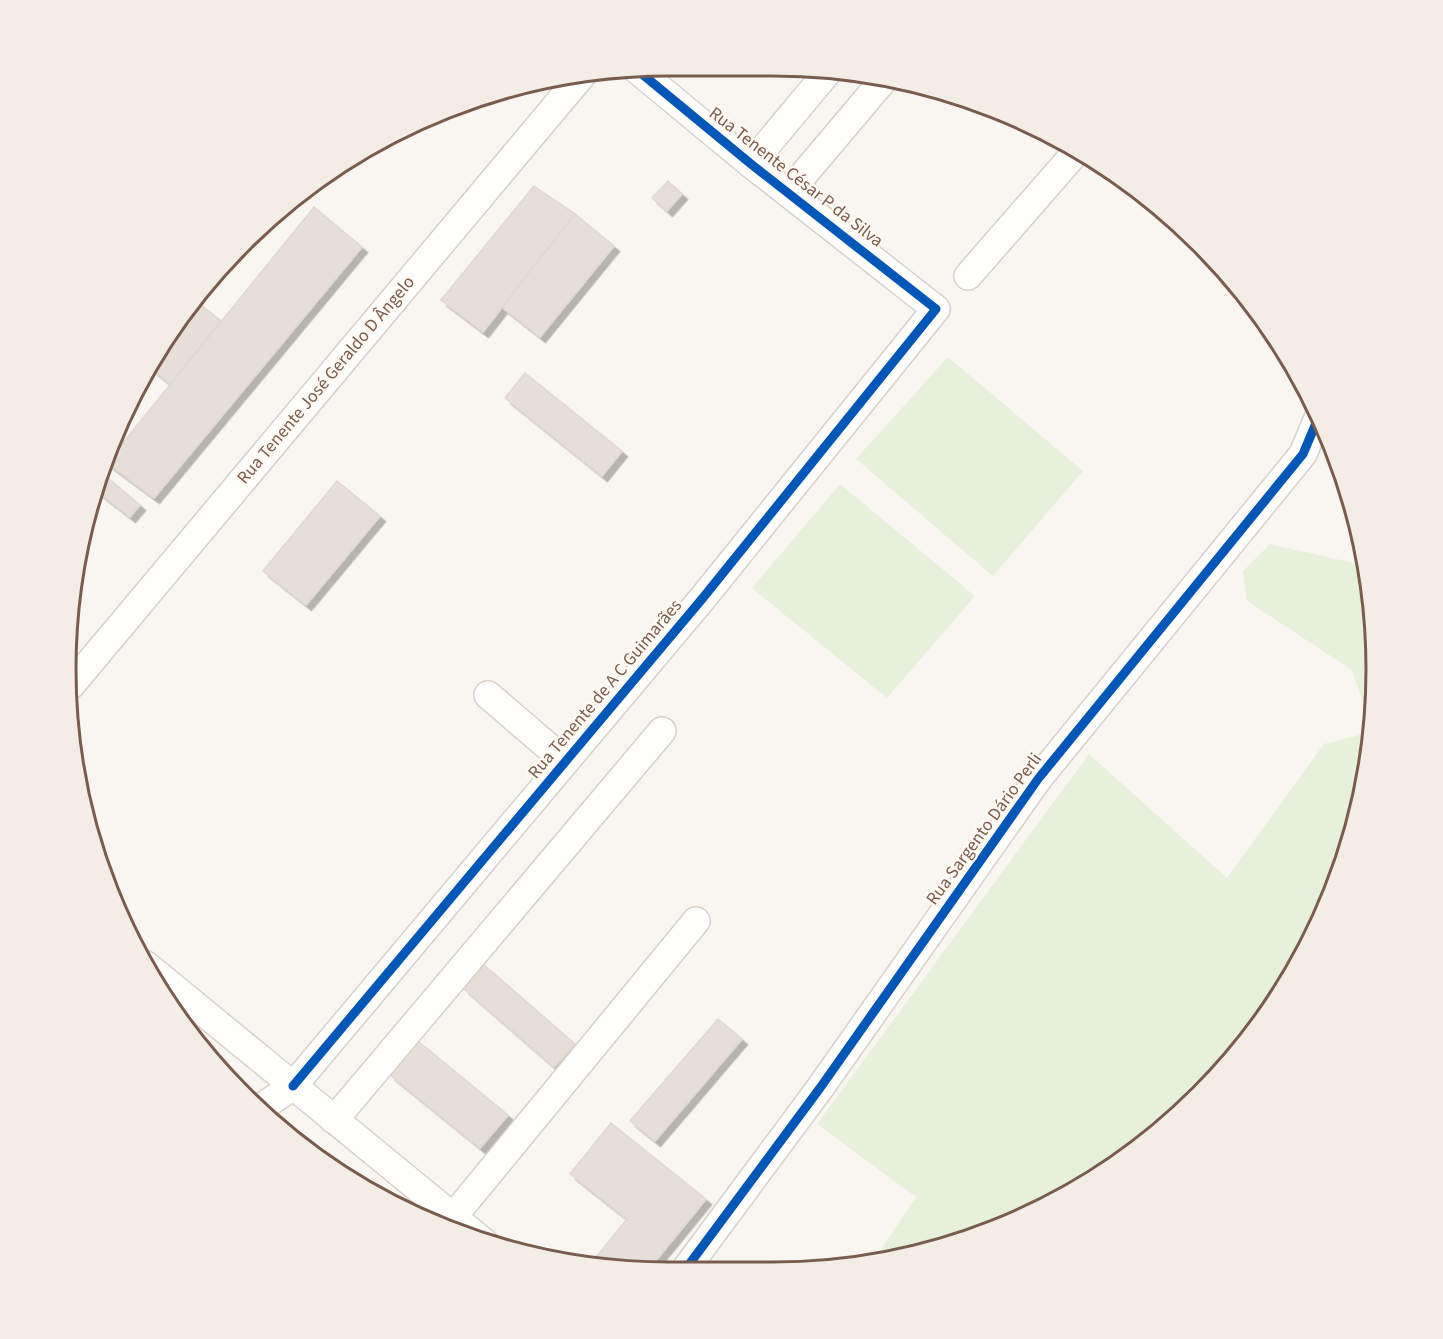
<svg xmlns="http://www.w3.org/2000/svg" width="1443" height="1339" font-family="'Source Sans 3',sans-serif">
<defs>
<filter id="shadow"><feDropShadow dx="5.5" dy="5.5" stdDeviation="0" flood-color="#0004"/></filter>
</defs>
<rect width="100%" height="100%" fill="#f9f5f0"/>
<g fill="#e7f0db">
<path d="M948 357 1083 471 993 576 856 459Z"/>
<path d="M840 484 975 596 887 698 752 588Z"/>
<path d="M1270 544 1358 564 1365 551 1377 670 1371 726 1352 670 1247 601 1243 571Z"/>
<path d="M1371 732 1365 788 1331 901 1275 1005 1200 1096 1108 1171 1004 1227 891 1261 872 1263 916 1197 817 1124 1089 754 1227 878 1324 744Z"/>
</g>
<g fill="#e6ded7" stroke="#e2d8d2" stroke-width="1.5" filter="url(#shadow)">
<path d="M668 181 682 194 667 211 652 198Z"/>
<path d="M534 186 575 214 483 332 441 300Z"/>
<path d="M314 207 362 247 154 498 107 463 109 460Z"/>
<path d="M575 214 614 246 540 337 502 307Z"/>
<path d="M195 300 221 321 170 384 148 366Z"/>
<path d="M525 373 622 451 602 476 505 398Z"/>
<path d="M108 478 140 505 130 517 98 492Z"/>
<path d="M337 481 380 516 306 605 263 571Z"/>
<path d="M484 965 575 1044 554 1067 463 988Z"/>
<path d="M718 1019 742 1039 655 1141 630 1121Z"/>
<path d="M418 1041 508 1115 480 1148 390 1075Z"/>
<path d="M611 1123 706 1199 649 1269 588 1267 627 1219 570 1174Z"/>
</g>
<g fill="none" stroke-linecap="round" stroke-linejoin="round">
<g stroke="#d7d1cb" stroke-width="30">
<g id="minor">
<path d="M751 164 826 74"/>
<path d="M788 193 886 77"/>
<path d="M968 276 1077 151"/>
<path d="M71 685 582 75"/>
<path d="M488 695 565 761"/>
<path d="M146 965 485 1243"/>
<path d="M259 1109 293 1086 702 599 936 309 751 164 636 69"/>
<path d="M334 1120 662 731"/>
<path d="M453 1217 696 921"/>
<path d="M685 1270 820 1088 1038 779 1303 454 1319 416"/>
</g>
</g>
<use href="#minor" stroke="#fefefd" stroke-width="27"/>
<g stroke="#fffaf3" stroke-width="13">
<g id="cycleway">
<path d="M293 1086 702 599 936 309 751 164 636 69"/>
<path d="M685 1270 820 1088 1038 779 1303 454 1319 416"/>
</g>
</g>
<use href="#cycleway" stroke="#0057b8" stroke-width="9"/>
</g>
<g text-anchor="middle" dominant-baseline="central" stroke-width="4.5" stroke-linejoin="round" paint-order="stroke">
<g font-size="18" fill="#7a5c4d" stroke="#fffaf3">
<text transform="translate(796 177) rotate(38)">Rua Tenente César P da Silva</text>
<text transform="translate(326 380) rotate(-50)">Rua Tenente José Geraldo D Ângelo</text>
<text transform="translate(605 689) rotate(-50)">Rua Tenente de A C Guimarães</text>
<text transform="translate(984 829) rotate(-54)">Rua Sargento Dário Perli</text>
</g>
</g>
<path d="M0 0H1443V1339H0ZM669 76H773A593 593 0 0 1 1366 669V669A593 593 0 0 1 773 1262H669A593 593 0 0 1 76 669V669A593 593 0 0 1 669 76Z" fill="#f4ede6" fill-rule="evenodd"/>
<path fill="none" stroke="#7a5c4d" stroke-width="3" d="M669 76H773A593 593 0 0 1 1366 669V669A593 593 0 0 1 773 1262H669A593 593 0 0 1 76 669V669A593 593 0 0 1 669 76Z"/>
</svg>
